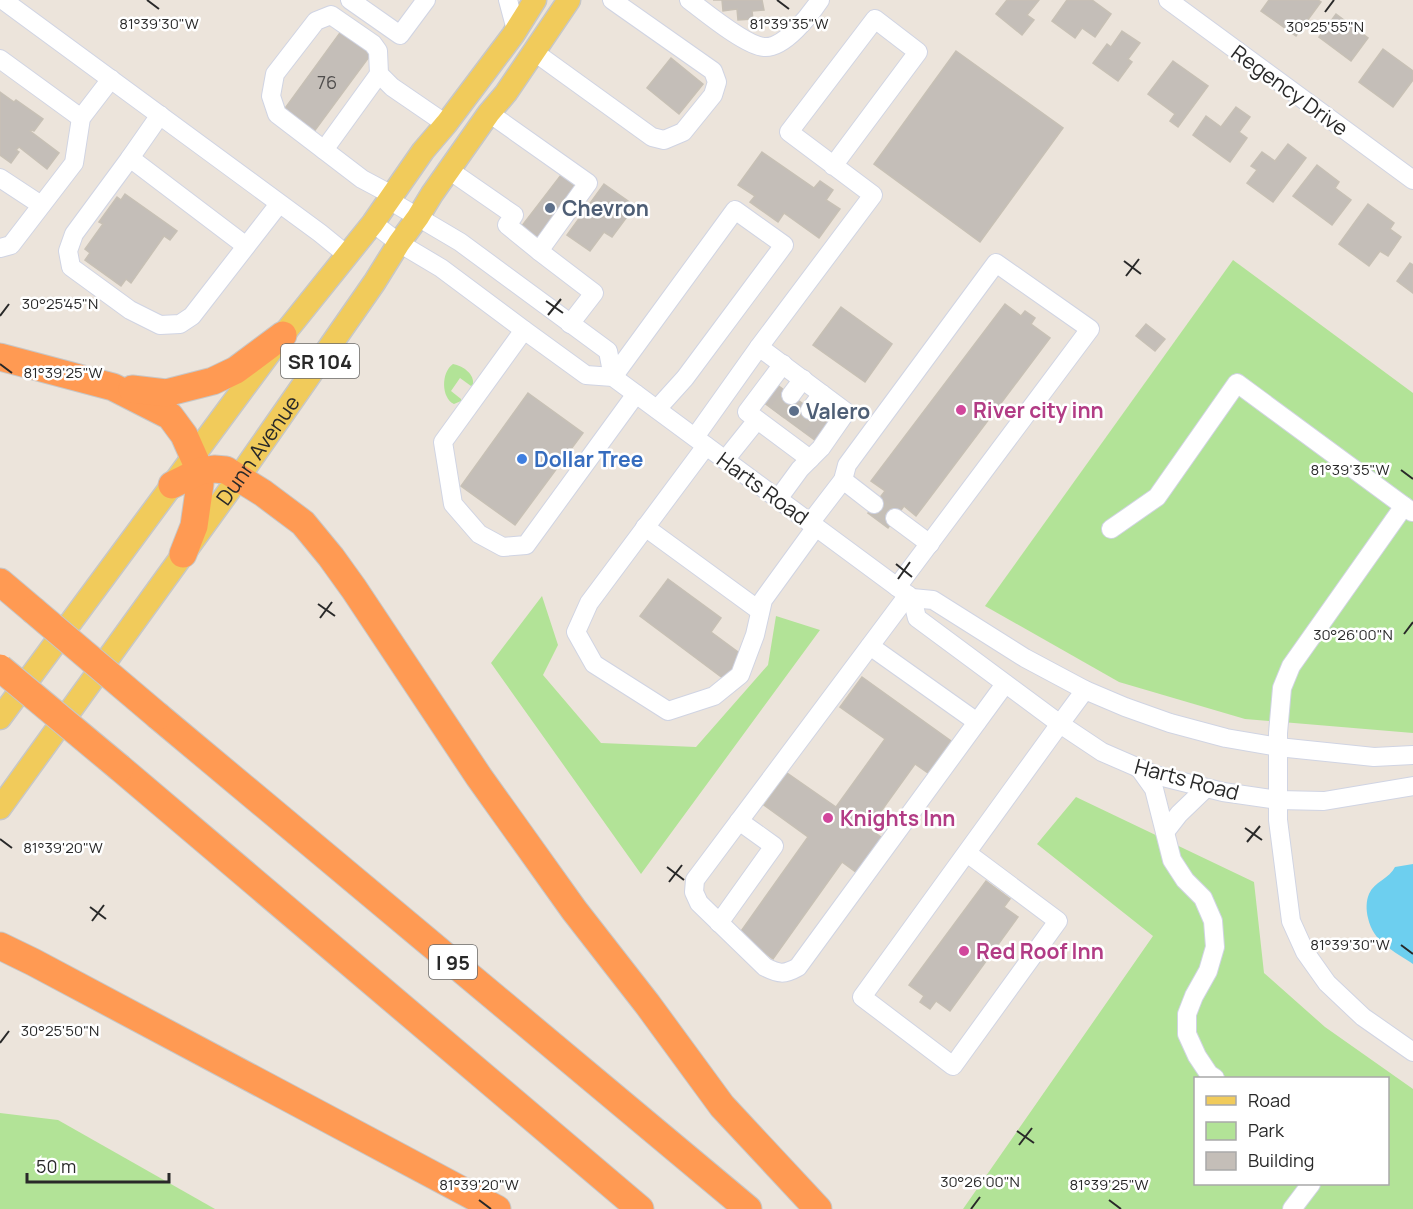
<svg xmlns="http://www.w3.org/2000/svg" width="1413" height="1209" font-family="Manrope,sans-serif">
<rect width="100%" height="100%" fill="#ece4db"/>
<g fill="#b2e397" fill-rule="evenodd">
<path d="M1233 260 1413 393V733L1245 719 1119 682 985 606Z"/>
<path d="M453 364C463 366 475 374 473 385L471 386 460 378 451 391 461 399V401L454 404C441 398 441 372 453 364Z"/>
<path d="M542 596 558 645 543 675 601 743 696 747 768 665 776 616 820 630 641 874 491 663Z"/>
<path d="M1076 797 1254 882 1264 973 1325 1027 1413 1089V1209H963L1153 936 1037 844ZM1196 1078H1388V1184H1196Z"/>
<path d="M0 1113 58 1120 215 1209H0Z"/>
</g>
<path fill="#6dcfef" d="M1413 864V964C1394 951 1373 942 1368 918 1366 910 1366 901 1369 894 1374 882 1390 878 1395 867Z"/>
<g fill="#c4beb8" stroke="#c7c0b5" stroke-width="1.5">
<path d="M713 0H762L764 10 752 11 753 19 738 20 737 9 723 11 722 0Z"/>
<path d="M1007 0H1039L1027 15 1034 20 1022 35 996 14Z"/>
<path d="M1067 0H1092L1111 14 1095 37 1082 28 1075 38 1052 21Z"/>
<path d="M1269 0H1318L1321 2 1296 36 1261 11Z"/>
<path d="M1336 14 1368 38 1351 61 1319 37Z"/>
<path d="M342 30 372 53 313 133 283 111Z"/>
<path d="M1122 31 1140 43 1128 59 1132 62 1118 81 1093 63 1107 44 1111 47Z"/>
<path d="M1383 49 1413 71V80L1393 107 1359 82Z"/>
<path d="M956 51 1063 128 980 242 874 164Z"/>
<path d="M671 58 703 84 679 114 647 88Z"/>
<path d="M1173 61 1208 86 1178 127 1170 121 1175 114 1148 94Z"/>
<path d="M0 92 14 102 16 100 43 119 34 131 32 130 30 131 59 153 47 169 19 147 16 150 19 152 11 163 0 155Z"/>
<path d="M1236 107 1250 117 1239 132 1247 138 1230 162 1193 135 1206 116 1221 127Z"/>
<path d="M1288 144 1306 158 1273 202 1247 183 1257 170 1251 166 1262 152 1275 161Z"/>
<path d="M762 152 814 188 820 181 833 190 826 200 840 209 819 238 784 213 778 222 750 202 755 196 738 185Z"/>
<path d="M1317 165 1339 182 1335 188 1351 200 1332 225 1293 196Z"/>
<path d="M561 175 578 188 539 241 521 227Z"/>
<path d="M604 184 635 206 612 237 604 232 590 251 567 235Z"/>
<path d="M125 194 177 231 170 240 164 236 131 283 126 279 121 286 85 260 90 253 85 249 103 224 99 222 117 197 121 200Z"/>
<path d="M1368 204 1394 223 1390 229 1401 237 1388 256 1380 251 1369 266 1339 244Z"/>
<path d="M1410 263 1413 265V293L1397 281Z"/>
<path d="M1005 304 1021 316 1025 311 1035 318 1031 324 1050 338 916 516 904 506 888 528 868 513 885 491 871 481Z"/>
<path d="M841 307 892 344 865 382 813 345Z"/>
<path d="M1146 324 1165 339 1155 351 1136 336Z"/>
<path d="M776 384 829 423 816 441 763 402Z"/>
<path d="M528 393 583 433 515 525 461 486Z"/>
<path d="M668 579 721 618 711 632 746 658 728 682 640 616Z"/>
<path d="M862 677 951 741 928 773 915 764 869 828 882 838 857 873 842 862 773 959 739 934 808 837 764 805 787 773 836 807 885 739 840 707Z"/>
<path d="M986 881 1010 899 1004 907 1018 917 950 1011 936 1001 930 1009 920 1002 924 996 909 985Z"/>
</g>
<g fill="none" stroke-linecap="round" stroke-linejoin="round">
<g stroke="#c5bfb7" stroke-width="18" stroke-dasharray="18 9" stroke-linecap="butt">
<path d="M777 413 791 395"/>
<path d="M797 427 810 410"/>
<path d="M874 504 895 518"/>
</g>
<g stroke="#d0d4e3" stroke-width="20">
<g id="minor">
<path d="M3 0 320 233 347 255"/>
<path d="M350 0 400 35 426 0"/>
<path d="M508 0 516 30"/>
<path d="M689 0C705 12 746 46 764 47 784 49 810 15 820 0"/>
<path d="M1168 0 1413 180"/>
<path d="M533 51 652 137 664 140 683 132 713 95 717 82 713 71 612 0"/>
<path d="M0 59 81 118"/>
<path d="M489 113 588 183 539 251 594 293 570 324"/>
<path d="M160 115 130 158 74 234 68 251 71 267 130 310 160 325 180 324 192 316 279 204"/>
<path d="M324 150 379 74"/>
<path d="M130 158 246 246"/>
<path d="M449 170 514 215 507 225 539 251"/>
<path d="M0 178 41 205"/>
<path d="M392 195 362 179 277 114 271 96 275 74 316 21 331 15 373 44 378 51 379 74 392 87 446 124"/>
<path d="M389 200 460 242 608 351 613 377"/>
<path d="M373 223 399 243 441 268 524 330 586 375 613 377 912 598 933 600 1025 658 1085 690 1125 707 1170 723 1226 738 1278 747 1374 757 1413 755"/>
<path d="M0 248 11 245 74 163 81 118 111 79"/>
<path d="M524 330 443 442 453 504 479 534 503 547 526 545 636 394"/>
<path d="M759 347 873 195 789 132 875 19 918 52 833 166"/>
<path d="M783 364 747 412 810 459"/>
<path d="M613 377 735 210 784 245 685 378 657 409"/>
<path d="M791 395 803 379"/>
<path d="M810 410 822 394"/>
<path d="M695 437 759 347 846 412 821 448 800 469 778 499"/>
<path d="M706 446 589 603 576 632 594 664 668 711 714 696 740 675 755 635 763 600 816 527"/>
<path d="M725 460 757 420"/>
<path d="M843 480 874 504"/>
<path d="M1404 506 1291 666 1282 688 1278 733V820L1291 921 1305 952 1327 983 1363 1017 1413 1052"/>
<path d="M895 518 930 544"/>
<path d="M810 523 843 480 847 465 996 263 1090 329 897 587"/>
<path d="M645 527 760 611"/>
<path d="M1111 529 1157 497 1237 383 1412 512"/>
<path d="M908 595 695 880 694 892 699 903 765 967C779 974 784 975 798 967L1005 684"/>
<path d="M912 598 917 618 1060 724 1102 752 1155 775 1223 792 1278 800 1324 801 1413 786"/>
<path d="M870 646 977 722"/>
<path d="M1139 768 1154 789 1172 860 1185 880 1203 898 1213 921 1215 947 1208 971 1194 996 1187 1014V1034L1197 1056 1209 1074 1215 1078"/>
<path d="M1165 832 1179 814 1206 788"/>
<path d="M967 853 1058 921 953 1066 862 997 1054 732 1085 690"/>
<path d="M719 923 774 846 739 821"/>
<path d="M1292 1209 1311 1184"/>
</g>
</g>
<g stroke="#c7c7c7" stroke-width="25">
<g id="major">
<path d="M0 718 283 335 373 223 423 151 446 124 513 35 535 0"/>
<path id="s1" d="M0 808 239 477 374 283 399 243 418 217 432 194 489 113 506 93 569 0"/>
</g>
</g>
<g stroke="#c7c7c7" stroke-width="29">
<g id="highway">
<path d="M0 357 113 387 170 416 184 435 200 471V484L194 526 183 554"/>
<path d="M132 389 166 393 213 381 236 370 283 335"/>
<path d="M172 485 200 471 214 469 226 470 263 493 303 523 331 557 354 589 479 777 574 910 648 1005 722 1106 818 1209"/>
<path d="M0 582 33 610"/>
<path d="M158 716 748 1209"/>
<path d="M120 768 640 1209"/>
<path d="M0 946 33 962 497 1209"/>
</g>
</g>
<use href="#minor" stroke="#fff" stroke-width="18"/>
<use href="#major" stroke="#f1cb5b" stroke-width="22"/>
<use href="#highway" stroke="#ff9a53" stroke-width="27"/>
<g stroke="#c7c7c7" stroke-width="29" stroke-linecap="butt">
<g id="highway-bridge">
<path d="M33 610 158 716"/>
<path d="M0 668 120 768"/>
</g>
</g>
<use href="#highway-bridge" stroke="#ff9a53" stroke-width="27"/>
</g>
<path fill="none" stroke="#292929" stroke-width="2" d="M147 0 159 9M777 0 789 9M1325 12 1334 0M1124 261 1141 274M1126 276 1139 259M546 301 563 313M548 315 561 299M0 316 9 304M0 364 12 373M1401 470 1413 479M896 564 912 577M898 579 910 562M318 604 335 616M320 618 332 602M1404 634 1413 622M1245 828 1262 840M0 839 12 848M1247 842 1260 826M667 867 684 880M669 882 682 865M90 907 106 919M92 921 104 905M1401 945 1413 954M0 1043 9 1031M1017 1131 1034 1143M1019 1145 1032 1128M479 1200 491 1209M1109 1200 1121 1209M971 1209 980 1197"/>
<g fill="#5c6f8a" stroke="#fff" stroke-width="2">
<circle cx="550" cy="208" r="6"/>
<circle cx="794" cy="411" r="6"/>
</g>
<g fill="#d1479c" stroke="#fff" stroke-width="2">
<circle cx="961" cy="410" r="6"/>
<circle cx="828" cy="818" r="6"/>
<circle cx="964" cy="951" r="6"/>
</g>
<circle fill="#3f7fe0" stroke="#fff" stroke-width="2" cx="522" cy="459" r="6"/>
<g text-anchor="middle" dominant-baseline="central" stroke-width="5" stroke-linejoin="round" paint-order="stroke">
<g font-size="18" fill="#504e4d">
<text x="327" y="82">76</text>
</g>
<g fill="#fff" stroke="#696969" stroke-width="1.5">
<rect x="281" y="344" width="78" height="34" rx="4.5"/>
<rect x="429" y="945" width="48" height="34" rx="4.5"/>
</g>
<g font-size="20" font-weight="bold" fill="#292929">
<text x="320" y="361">SR 104</text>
<text x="453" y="962">I 95</text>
</g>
<g font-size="21" fill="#292929" stroke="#fff">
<text transform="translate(1290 90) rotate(36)">Regency Drive</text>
<text stroke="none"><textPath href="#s1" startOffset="441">Dunn Avenue</textPath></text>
<text transform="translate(763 488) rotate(36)">Harts Road</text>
<text transform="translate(1187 779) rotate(15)">Harts Road</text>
</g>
<g font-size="21" font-weight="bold" fill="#4e5e75" stroke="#fff" text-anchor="start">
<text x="562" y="208">Chevron</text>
<text x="806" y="411">Valero</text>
</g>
<g font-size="21" font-weight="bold" fill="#b23c85" stroke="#fff" text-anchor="start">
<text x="973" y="410">River city inn</text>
<text x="840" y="818">Knights Inn</text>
<text x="976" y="951">Red Roof Inn</text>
</g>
<g font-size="21" font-weight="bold" fill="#366cbe" stroke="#fff" text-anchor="start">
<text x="534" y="459">Dollar Tree</text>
</g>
</g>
<g font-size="15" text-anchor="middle" fill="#292929" stroke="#fff" stroke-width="5" stroke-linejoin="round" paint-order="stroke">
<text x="159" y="29">81°39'30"W</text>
<text x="789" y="29">81°39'35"W</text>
<text x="1325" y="32">30°25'55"N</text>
<text x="60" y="309">30°25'45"N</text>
<text x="63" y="378">81°39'25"W</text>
<text x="1350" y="475">81°39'35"W</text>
<text x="1353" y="640">30°26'00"N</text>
<text x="63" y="853">81°39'20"W</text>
<text x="1350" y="950">81°39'30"W</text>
<text x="60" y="1036">30°25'50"N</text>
<text x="980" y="1187">30°26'00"N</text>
<text x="479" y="1190">81°39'20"W</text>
<text x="1109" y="1190">81°39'25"W</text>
</g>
<rect x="1194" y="1077" width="195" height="108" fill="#ffffff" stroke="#a9a9a9" stroke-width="1.5"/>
<rect x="1206" y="1096" width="30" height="9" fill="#f1cb5b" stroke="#a9a9a9" stroke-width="1.5"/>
<text x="1248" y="1107" font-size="18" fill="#292929">Road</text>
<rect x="1206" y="1122" width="30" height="18" fill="#b2e397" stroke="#a9a9a9" stroke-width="1.5"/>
<text x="1248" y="1137" font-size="18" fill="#292929">Park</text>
<rect x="1206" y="1152" width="30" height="18" fill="#c4beb8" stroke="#a9a9a9" stroke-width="1.5"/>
<text x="1248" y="1167" font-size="18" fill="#292929">Building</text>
<path d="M27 1173v9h142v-9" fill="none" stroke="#292929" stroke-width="3"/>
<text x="36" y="1173" font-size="18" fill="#292929" stroke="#ffffff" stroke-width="4.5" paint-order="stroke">50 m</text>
</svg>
